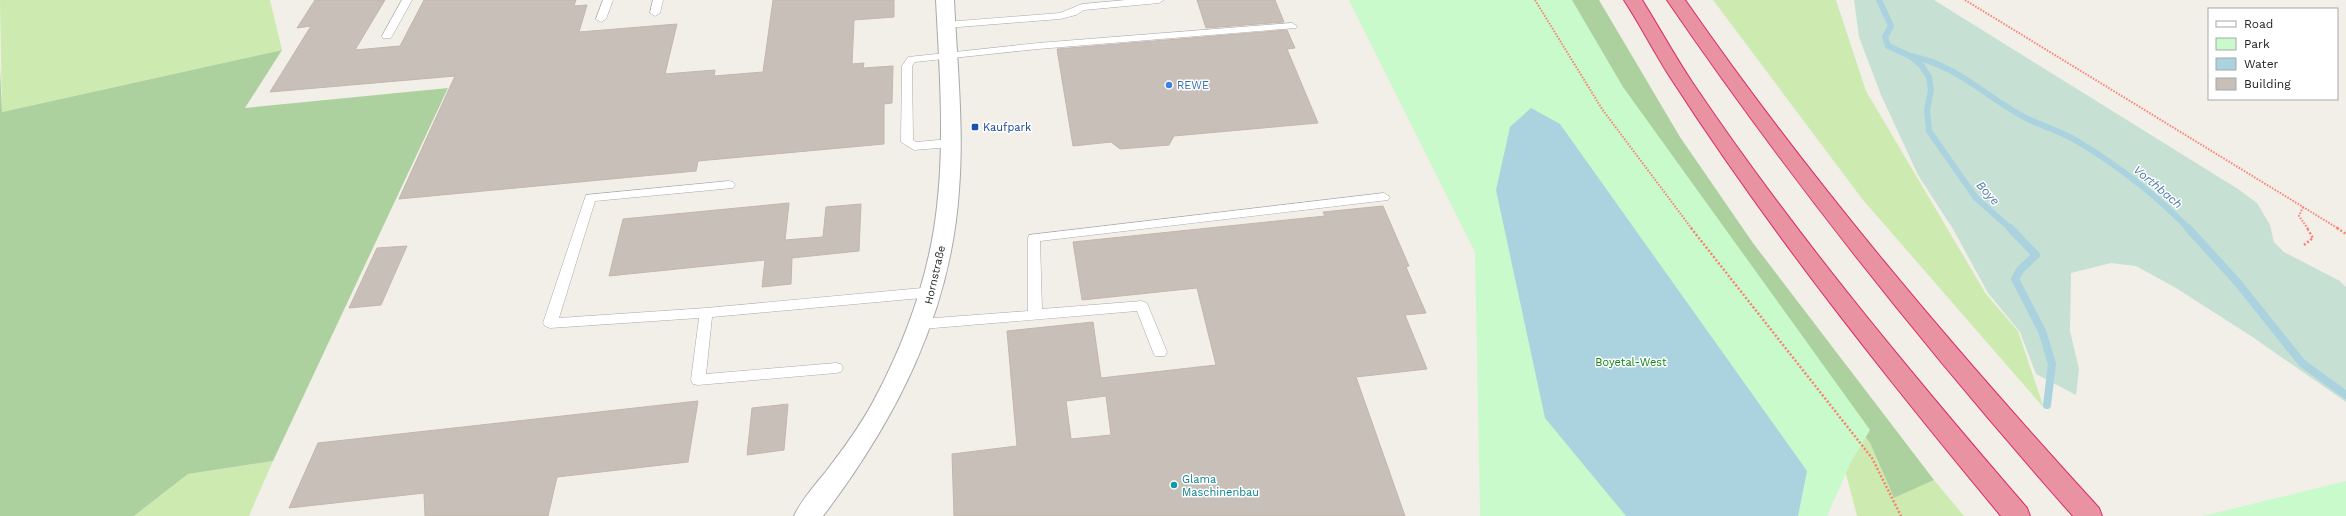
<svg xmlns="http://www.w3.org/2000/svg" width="2346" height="516" font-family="'Work Sans',sans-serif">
<rect width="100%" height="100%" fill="#f2efe9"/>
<g fill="#cdebb0">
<path d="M0 0H270L282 50 2 112Z"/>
<path d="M1559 0 1870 443 1894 498 1934 480 1964 516H1857L1841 455Z"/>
<path d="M1713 0H1836L1866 91 1986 294 2018 331 2044 408 1863 200Z"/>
<path d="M273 461 249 516H134L188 474Z"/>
</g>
<g fill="#add19e">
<path d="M1559 0H1599L1680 137 1753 243 1934 480 1894 498 1870 443 1693 212Z"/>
<path d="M282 50 245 108 448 88 273 461 188 474 134 516H0V68L2 112Z"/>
</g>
<path fill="#c6e0d4" d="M1854 0H1934L2238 189 2257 203 2270 225 2274 242 2284 252 2340 281 2346 287V402L2251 336 2176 288 2136 266 2111 263 2071 273 2070 331 2079 369 2076 395 2036 374 2020 332 1988 293 1953 229 1918 175 1881 95 1859 37Z"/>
<g fill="#c8facc">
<path d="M1349 0H1572L1623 87 1870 430 1851 462 1827 516H1480L1475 252Z"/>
<path d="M2346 481V516H2203Z"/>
</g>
<path fill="#aad3df" d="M1531 108 1560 124 1807 471 1798 516H1626L1545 418 1496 190 1510 127Z"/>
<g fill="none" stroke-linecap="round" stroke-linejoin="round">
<g stroke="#aad3df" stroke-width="6">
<path d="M1879 0 1891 26 1885 37 1888 46 1910 56 1922 66 1929 77 1931 90 1927 110 1929 131 1976 198 2011 229"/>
<path d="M1910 56C1955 64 1985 96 2024 117 2041 126 2061 131 2077 141 2117 165 2156 195 2189 229"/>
</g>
<g stroke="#aad3df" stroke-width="8">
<path d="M2010 228 2036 255 2020 270 2015 279 2042 331 2052 364 2047 405"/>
<path d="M2188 228 2238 283 2302 363 2346 395"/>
</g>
</g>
<g fill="#c7bfb8" stroke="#c4b6ab" fill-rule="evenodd">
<path d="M315 0H385L355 50 400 46 424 0H576L574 6 587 5 579 32 677 24 665 74 715 70 714 76 763 72 773 0H894V17L854 20 852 64 864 63 863 68 893 66 892 103 884 104V144L698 161 696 171 399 199 455 76 270 92 311 26 297 28Z"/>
<path d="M1197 0H1275L1284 22 1206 28Z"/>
<path d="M1287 30 1295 48 1287 49 1318 123 1174 136 1169 145 1120 149 1111 142 1073 146 1057 49Z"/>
<path d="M789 203 785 240 823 237 826 207 861 204 859 251 792 258 791 284 762 287 765 260 609 276 623 219Z"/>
<path d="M1383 206 1409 266 1406 267 1426 313 1405 315 1427 369 1356 377 1405 516H954L952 454 1017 446 1007 331 1093 322 1101 378 1216 365 1197 288 1082 300 1073 242 1325 216 1323 212ZM1106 396 1111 435 1071 439 1066 401Z"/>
<path d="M407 246 381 305 349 308 377 248Z"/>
<path d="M698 401 688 462 557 477 548 516H425L424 493 289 508 318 443Z"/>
<path d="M788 404 784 450 747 455 752 408Z"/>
</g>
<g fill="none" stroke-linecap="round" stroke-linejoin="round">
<g stroke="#a9a9a9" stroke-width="1">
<g id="service">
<path d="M402 0H412L391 38H383L382 36Z"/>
<path d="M603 0H613L606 19 601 22 596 19Z"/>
<path d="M653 0H663L660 13 655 16 650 13Z"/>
<path d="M1126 0H1164L1159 3 1084 10 1076 15 1060 19 946 28 941 25 946 22 1060 13 1082 4Z"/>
<path d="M1292 23 1297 26 1296 28 1038 49 915 62 912 66 913 140 916 142 950 139 956 143 950 147 914 150 901 142 902 66 908 57 1038 43Z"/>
<path d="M729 181 733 182 735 185 733 188 595 201 559 318 706 308 933 287 940 292 933 297 712 317 706 374 836 363 841 364 843 368 841 372 836 373 698 385 693 384 691 380 699 318 550 328 545 326 543 323 586 195Z"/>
<path d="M1384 193 1390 197 1388 200 1040 241 1042 309 1142 301 1147 303 1167 352 1165 356H1155L1153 352 1137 311 922 329 917 327 915 324 917 321 922 319 1028 311V238L1029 235Z"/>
</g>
</g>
<g stroke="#a9a9a9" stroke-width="2">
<path id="tertiary" d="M936 0H954C957 63 964 127 959 190 951 313 896 420 823 516H794C802 499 816 484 827 470 844 448 860 426 873 402 902 348 924 290 934 229 946 154 940 76 936 0Z"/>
</g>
<g stroke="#dc2a67" stroke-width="2">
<g id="motorway">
<path d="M1624 0H1642C1659 27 1674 55 1692 82 1793 232 1909 371 2027 508L2030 516H2001C1885 376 1771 233 1672 80 1655 54 1641 26 1624 0Z"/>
<path d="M1667 0H1685C1810 180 1951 346 2099 508L2102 516H2073C1927 351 1791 181 1667 0Z"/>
</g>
</g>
<g stroke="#fa8072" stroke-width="2" stroke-dasharray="1.5 1.5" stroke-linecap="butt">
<path d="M1535 0 1602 109 1692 229"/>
<path d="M1965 0 2339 229"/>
<path d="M2303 207 2299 216 2308 229"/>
</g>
<g stroke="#fa8072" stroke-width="2.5" stroke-dasharray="2 2" stroke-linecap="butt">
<path d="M1691 228 1872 458 1901 516"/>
<path d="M2337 228 2346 234"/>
<path d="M2304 245 2313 238 2307 228"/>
</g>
<use href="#service" fill="#fff" fill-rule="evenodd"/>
<use href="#tertiary" fill="#fff" fill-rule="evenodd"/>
<use href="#motorway" fill="#e892a2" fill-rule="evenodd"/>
</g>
<circle fill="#3f7fe0" stroke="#fff" stroke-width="1.5" cx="1169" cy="85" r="4"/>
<rect fill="#1a4fb4" stroke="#fff" stroke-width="1.5" x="971" y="123" width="8" height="8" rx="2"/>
<circle fill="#0f9aa8" stroke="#fff" stroke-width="1.5" cx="1174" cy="485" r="4"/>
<g text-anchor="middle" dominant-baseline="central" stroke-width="3" stroke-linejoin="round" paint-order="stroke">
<g font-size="11" fill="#366cbe" stroke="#fff" text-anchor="start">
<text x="1177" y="85">REWE</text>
</g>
<g font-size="11" fill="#164399" stroke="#fff" text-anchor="start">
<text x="983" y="127">Kaufpark</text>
</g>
<g font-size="11" fill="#222" stroke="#fff">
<text transform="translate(935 275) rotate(-77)">Hornstraße</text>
</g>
<g font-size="11" fill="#0c8416" stroke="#fff">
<text x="1631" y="362">Boyetal-West</text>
</g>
<g font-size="11" fill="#0d838f" stroke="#fff" text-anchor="start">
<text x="1182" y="479">Glama<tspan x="1182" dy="13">Maschinenbau</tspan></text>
</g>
<g font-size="12" font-style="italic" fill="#4a7aab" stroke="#fff">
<text transform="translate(2158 187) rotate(40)">Vorthbach</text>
<text transform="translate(1988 193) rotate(48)">Boye</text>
</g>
</g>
<rect x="2208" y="8" width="130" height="92" fill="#ffffff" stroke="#a7a7a7"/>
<rect x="2216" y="21" width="20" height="6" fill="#ffffff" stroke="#a7a7a7"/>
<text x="2244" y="28" font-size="12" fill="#222222">Road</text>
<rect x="2216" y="38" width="20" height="12" fill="#c8facc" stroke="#a7a7a7"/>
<text x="2244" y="48" font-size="12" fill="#222222">Park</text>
<rect x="2216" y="58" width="20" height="12" fill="#aad3df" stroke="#a7a7a7"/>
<text x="2244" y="68" font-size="12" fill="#222222">Water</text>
<rect x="2216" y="78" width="20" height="12" fill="#c7bfb8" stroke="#a7a7a7"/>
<text x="2244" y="88" font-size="12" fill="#222222">Building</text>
</svg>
